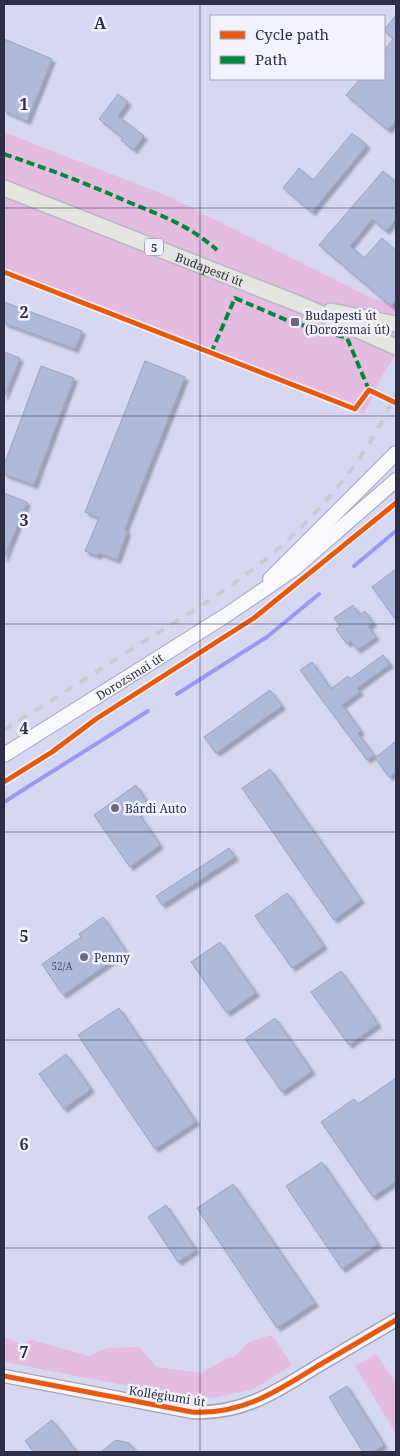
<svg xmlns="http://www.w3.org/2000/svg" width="400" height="1456" font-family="'Noto Serif',serif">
<defs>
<filter id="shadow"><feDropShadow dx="3.5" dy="3.5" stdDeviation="1" flood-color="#0004"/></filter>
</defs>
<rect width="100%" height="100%" fill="#d6d8f2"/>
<g fill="#e3bce0">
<path d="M4 132 170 197 372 298 396 305V354L382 376 364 414 4 276Z"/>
<path d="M272 1335 292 1365 254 1389 215 1398 160 1392 4 1362V1337L20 1344 32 1340 89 1356 107 1348 140 1347 156 1367 202 1373 225 1359 235 1356 248 1342Z"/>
<path d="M376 1354 396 1383V1434L355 1366Z"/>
</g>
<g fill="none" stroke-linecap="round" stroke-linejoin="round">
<g stroke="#9b99f1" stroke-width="4">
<path d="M354 566 396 531"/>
<path d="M177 694 267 637 319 594"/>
<path d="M4 802 148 711"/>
</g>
</g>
<g fill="#aebada" stroke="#9da3b8" filter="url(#shadow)">
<path d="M396 15V121L388 130 346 95 360 79H384V51L393 39 384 30Z"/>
<path d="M4 39 52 59 27 121 4 111Z"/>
<path d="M118 94 128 102 118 116 144 136 134 150 121 140 123 138 99 119Z"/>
<path d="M352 133 367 145 312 212 283 188 299 168 313 180Z"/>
<path d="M383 171 396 182V219L386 231 372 219 350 246 364 258 382 238 396 251V300L391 306 319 245Z"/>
<path d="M4 302 82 331 75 349 4 323Z"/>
<path d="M4 352 20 358 4 397Z"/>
<path d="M145 361 185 377 125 528 127 533 117 560 99 553 98 556 85 551 99 518 85 512Z"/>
<path d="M41 366 74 378 34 485 4 474V465Z"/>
<path d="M4 493 27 502 4 559Z"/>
<path d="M396 569V620L372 587Z"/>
<path d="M353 605 360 615 365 611 373 623 368 626 376 637 357 650 351 641 347 644 336 629 340 626 334 618Z"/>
<path d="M383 655 390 664 357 688 360 692 342 705 361 731 358 734 374 755 367 760 300 670 312 662 331 689 348 676 350 679Z"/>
<path d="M270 690 282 706 216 753 204 737Z"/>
<path d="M396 741V772L389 777 375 758Z"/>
<path d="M270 769 361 900 334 920 242 788Z"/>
<path d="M136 785 149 805 138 813 160 845 130 867 94 815Z"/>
<path d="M229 848 235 857 162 905 156 896Z"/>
<path d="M287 893 324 946 292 968 255 916Z"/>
<path d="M103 917 126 951 63 995 42 964 81 937 79 934Z"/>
<path d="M220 942 256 993 227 1013 191 962Z"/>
<path d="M341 971 378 1024 349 1045 311 992Z"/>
<path d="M119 1008 196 1122 155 1149 78 1035Z"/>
<path d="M275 1018 312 1071 282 1092 245 1039Z"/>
<path d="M66 1054 91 1089 64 1109 39 1074Z"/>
<path d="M396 1078V1181L373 1197 321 1122 354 1099 358 1104Z"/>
<path d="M322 1162 378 1244 342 1269 286 1186Z"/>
<path d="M233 1184 315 1303 277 1328 197 1208Z"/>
<path d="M166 1205 196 1250 178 1262 148 1217Z"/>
<path d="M347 1386 384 1445 373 1452H363L329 1397Z"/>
<path d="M52 1420 77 1452H34L25 1441Z"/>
<path d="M116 1440 129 1443 136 1452H101Z"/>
</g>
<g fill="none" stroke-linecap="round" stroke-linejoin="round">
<g stroke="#a3a4ba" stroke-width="15">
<path id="tertiary" d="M4 1376 192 1412C241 1415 276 1392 316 1367 343 1351 370 1335 396 1320"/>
</g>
<g stroke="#a3a4ba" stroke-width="16">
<g id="secondary">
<path d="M270 579 396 453"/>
<path id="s1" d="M4 755 225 616 294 569 396 480"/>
</g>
</g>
<g stroke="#b7b8c7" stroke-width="18">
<g id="primary">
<path id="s2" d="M4 188 304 306 396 347"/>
<path d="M331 311 396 324"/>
</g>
</g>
<use href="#tertiary" stroke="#f9f9fd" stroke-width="12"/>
<use href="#secondary" stroke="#f9f9fd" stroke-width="14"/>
<use href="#primary" stroke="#e5e5e0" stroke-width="15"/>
<path stroke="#cacad2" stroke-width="4" stroke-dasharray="9 9" stroke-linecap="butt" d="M4 730C49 702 93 674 138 645 172 624 207 603 240 579 304 533 364 466 396 393"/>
<g stroke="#00873e" stroke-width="4" stroke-dasharray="8 4" stroke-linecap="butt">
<path d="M4 154C45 168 86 183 126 201 160 215 189 225 217 250"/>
<path d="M211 353 235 298 291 322 347 338 369 390"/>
</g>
<g stroke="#f1f2fe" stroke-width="8">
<g id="cycleway">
<path d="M4 272 355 409 369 390 396 403"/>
<path d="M4 782 52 752 96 719 254 618 396 503"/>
<path d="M4 1376 192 1412C241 1415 276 1392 316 1367 343 1351 370 1335 396 1320"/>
</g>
</g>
<use href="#cycleway" stroke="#e8590c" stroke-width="5"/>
</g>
<path fill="none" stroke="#2d2e45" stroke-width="1" stroke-opacity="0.55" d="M200 4V1452M4 208H396M4 416H396M4 624H396M4 832H396M4 1040H396M4 1248H396"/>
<g fill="#686a82" stroke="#f1f2fe" stroke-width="2">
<rect x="290" y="317" width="10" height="10" rx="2.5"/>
<circle cx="115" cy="808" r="5"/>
<circle cx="84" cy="957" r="5"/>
</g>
<g text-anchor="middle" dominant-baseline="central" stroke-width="5" stroke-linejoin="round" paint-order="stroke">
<g font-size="10" fill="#4d516a">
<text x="62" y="966">52/A</text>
</g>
<rect fill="#f1f2fe" stroke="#68697c" stroke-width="1" x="145" y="238.5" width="18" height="17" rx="4"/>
<g font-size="11" font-weight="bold" fill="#2d2e45">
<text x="154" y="247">5</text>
</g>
<g font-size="12" fill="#2d2e45" stroke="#f1f2fe">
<text stroke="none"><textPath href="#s2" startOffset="221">Budapesti út</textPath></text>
<text stroke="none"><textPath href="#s1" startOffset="148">Dorozsmai út</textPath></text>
<text transform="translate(167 1396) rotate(9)">Kollégiumi út</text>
</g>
<g font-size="12" fill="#2d2e45" stroke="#f1f2fe" text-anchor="start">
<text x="305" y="315">Budapesti út<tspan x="305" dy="14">(Dorozsmai út)</tspan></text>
<text x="125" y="808">Bárdi Auto</text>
<text x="94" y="957">Penny</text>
</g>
</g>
<g font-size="16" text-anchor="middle" font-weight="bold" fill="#2d2e45" stroke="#f1f2fe" stroke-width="5" stroke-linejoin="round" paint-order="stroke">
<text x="100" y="29">A</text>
<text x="24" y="110">1</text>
<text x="24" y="318">2</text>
<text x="24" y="526">3</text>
<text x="24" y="734">4</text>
<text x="24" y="942">5</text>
<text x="24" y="1150">6</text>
<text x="24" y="1358">7</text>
</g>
<rect width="400" height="1456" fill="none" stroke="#2d2e45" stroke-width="10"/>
<rect x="210" y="15" width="175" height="65" fill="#f1f2fe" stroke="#a3a4b4"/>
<rect x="220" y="31" width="25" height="8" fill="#e8590c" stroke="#a3a4b4"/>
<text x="255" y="40" font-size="15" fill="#2d2e45">Cycle path</text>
<rect x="220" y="56" width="25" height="8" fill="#00873e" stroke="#a3a4b4"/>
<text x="255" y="65" font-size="15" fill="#2d2e45">Path</text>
</svg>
